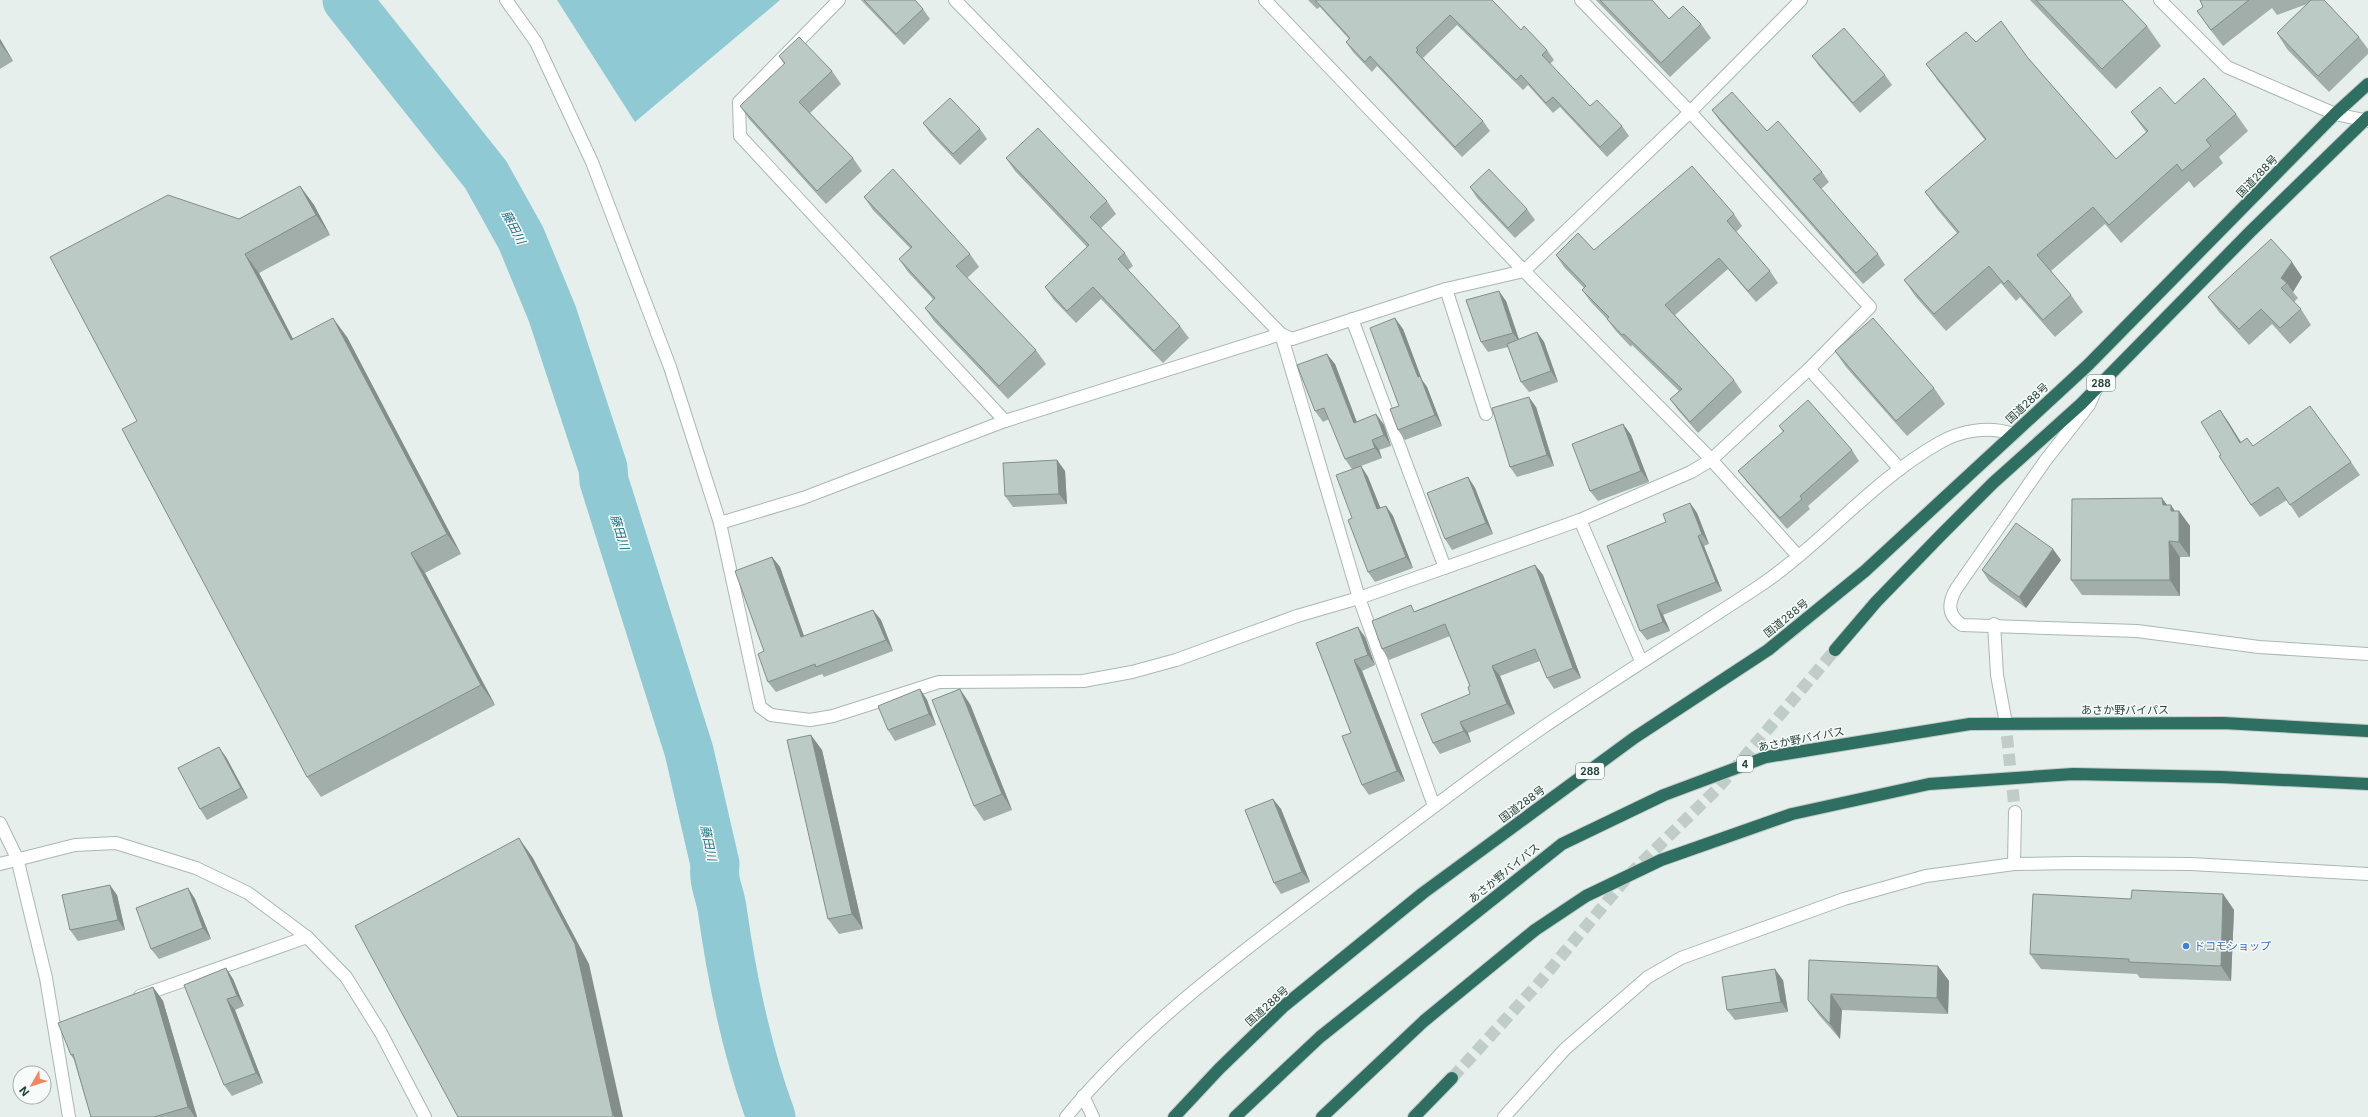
<svg xmlns="http://www.w3.org/2000/svg" width="2368" height="1117" font-family="Inter,'Noto Sans JP',sans-serif">
<rect width="100%" height="100%" fill="#e6efeb"/>
<path fill="#8ec9d4" d="M557 0H780L635 122Z"/>
<g fill="none" stroke-linecap="round" stroke-linejoin="round">
<path stroke="#8ec9d4" stroke-width="49" d="M347 0 486 175 521 238 552 313 603 468 604 481 689 751 715 864C713 883 719 890 722 908 732 980 746 1049 771 1117"/>
<path stroke="#bfccc8" stroke-width="12" stroke-dasharray="12 6" stroke-linecap="butt" d="M2005 718 2015 812"/>
<path stroke="#bfccc8" stroke-width="12" stroke-dasharray="12 6" stroke-linecap="butt" d="M1452 1078 1537 985 1630 874 1718 788 1835 650"/>
<g stroke="#a8b8b2" stroke-width="14">
<g id="street">
<path d="M506 0 536 42 592 162 670 367 720 523 760 707 771 715 810 720 833 716 939 682 1083 681 1132 672 1176 660 1297 616 1359 598 1580 520 1691 472 1711 460 1809 369 1870 307 1690 112 1581 0"/>
<path d="M839 0 739 102 740 136 1005 421"/>
<path d="M955 0 1281 334 1359 598 1434 806"/>
<path d="M1265 0 1524 271 1707 455 1798 556"/>
<path d="M2160 0 2227 67 2335 114"/>
<path d="M1446 289 1486 414"/>
<path d="M1352 319 1445 568"/>
<path d="M1809 369 1900 469"/>
<path d="M2096 389 2089 405 2045 461 1956 589C1948 603 1947 615 1962 625L2137 631 2259 647 2368 654"/>
<path d="M1580 520 1641 661"/>
<path d="M720 523 803 498 1005 421 1281 334 1292 339 1446 289 1524 271 1690 112 1801 0"/>
<path d="M1994 624 1997 675 2005 718"/>
<path d="M0 823 17 858 46 978 69 1117"/>
<path d="M0 864 75 845 116 843 196 868 248 893 307 937 346 977 381 1033 425 1117"/>
<path d="M2014 864 2015 812"/>
<path d="M140 996 307 937"/>
<path d="M1083 1096 1093 1117"/>
<path d="M1066 1117C1140 1027 1236 956 1329 886 1398 834 1467 780 1539 730 1611 681 1685 635 1758 587 1822 544 1872 481 1939 443 1961 430 1989 426 2013 434"/>
<path d="M1504 1117 1565 1049 1648 977 1681 958 1844 899 1926 876 2014 864 2075 863 2191 864 2368 874"/>
</g>
</g>
<g stroke="#a4bbb3" stroke-width="14">
<path id="secondary" d="M2335 114 2368 121"/>
</g>
<g stroke="#c2cac8" stroke-width="14">
<g id="highway">
<path d="M1835 650 1876 602 1941 535 1993 483 2081 404 2250 232 2368 117"/>
<path d="M1174 1117 1219 1069 1284 1006 1423 893 1634 738 1768 650 1865 571 2088 365 2335 114 2368 84"/>
<path d="M1235 1117 1320 1037 1562 844 1664 795 1766 757 1970 724 2223 723 2368 731"/>
<path d="M1322 1117 1424 1021 1535 930 1586 896 1661 860 1792 814 1929 784 2073 774 2221 777 2368 784"/>
<path d="M1414 1117 1452 1078"/>
</g>
</g>
<use href="#street" stroke="#fff" stroke-width="12"/>
<use href="#secondary" stroke="#fff" stroke-width="12"/>
<use href="#highway" stroke="#2f6f62" stroke-width="12"/>
</g>
<g fill="#a1aea9">
<path d="M861 0H915L923 9 930 19 904 45Z"/>
<path d="M1308 0H1492L1521 30 1547 50 1554 60 1550 64 1590 106 1622 126 1629 136 1607 157 1560 107 1553 113 1528 85 1523 90 1457 25 1423 58 1425 60V61L1483 121 1490 131 1462 157 1377 66 1372 72 1353 52 1346 42 1349 39 1320 7 1317 9Z"/>
<path d="M1596 0H1652L1669 19 1701 24 1711 38 1670 77Z"/>
<path d="M2030 0H2122L2147 26 2161 46 2116 89Z"/>
<path d="M2200 0H2324L2359 37 2368 49V54L2329 92 2287 49 2277 33 2307 4 2277 15 2272 8 2223 46 2209 28 2197 11 2203 7Z"/>
<path d="M0 39 13 61 0 69Z"/>
<path d="M1976 42 2028 58 2116 159 2146 132 2131 112 2175 104 2236 114 2248 131 2219 157 2223 163 2194 188 2189 181 2121 243 2105 224 2051 271 2071 295 2083 312 2055 337 2020 297 2016 301 2001 283 1946 331 1916 297 1904 280 1957 233 1937 209 1925 192 1985 140 1938 81 1926 64Z"/>
<path d="M779 56 832 71 841 84 810 113 853 158 862 171 826 204 749 119 740 106 784 64Z"/>
<path d="M1812 56 1885 75 1892 85 1860 113 1819 66Z"/>
<path d="M1712 110 1767 131 1822 172 1829 182 1821 189 1878 254 1885 265 1863 284 1719 120Z"/>
<path d="M923 123 980 129 987 139 960 165 931 134Z"/>
<path d="M1006 158 1107 201 1116 214 1101 228 1125 253 1133 266 1128 270 1180 326 1189 338 1163 363 1101 299 1076 323 1054 300 1045 287 1087 247 1015 171Z"/>
<path d="M300 186 314 205 330 235 259 273 293 339 347 337 461 554 425 573 495 705 321 797 307 777 239 219Z"/>
<path d="M1470 187 1527 209 1535 220 1515 238 1477 198Z"/>
<path d="M864 197 970 254 979 267 967 278 1036 350 1046 364 1008 399 934 321 925 308 933 299 908 272 899 259 910 248 873 210Z"/>
<path d="M1734 214 1742 226 1736 232 1770 271 1778 283 1756 302 1728 269 1675 315 1734 380 1742 392 1698 433 1678 410 1670 399 1679 391 1632 345 1631 347 1615 330 1607 319 1591 302 1582 290 1584 288 1564 267 1556 255 1594 250Z"/>
<path d="M2302 277 2293 292 2298 298 2294 302 2301 309 2311 325 2290 344 2272 324 2249 345 2219 312 2208 297Z"/>
<path d="M1506 301 1519 339 1537 332 1544 342 1558 382 1529 392 1521 382 1508 347 1488 352 1481 342Z"/>
<path d="M1403 329 1422 380 1427 387 1442 426 1405 440 1398 430Z"/>
<path d="M1835 351 1934 388 1945 404 1907 436 1846 367Z"/>
<path d="M1335 364 1357 422 1376 414 1384 425 1391 446 1379 450 1382 458 1361 466 1368 477 1380 508 1386 506 1393 516 1413 568 1375 582 1368 572 1352 518V469L1345 459 1329 419 1323 422 1315 411Z"/>
<path d="M1536 407 1554 466 1517 477 1510 467Z"/>
<path d="M2220 410 2229 423 2241 442 2253 446 2351 462 2360 475 2299 518 2287 500 2260 517 2251 505 2221 455Z"/>
<path d="M1623 424 1631 435 1649 482 1598 501 1590 491Z"/>
<path d="M1779 426 1852 450 1859 461 1808 506 1810 509 1787 529 1746 481 1738 471 1783 432Z"/>
<path d="M1057 460 1065 471 1067 504 1013 507 1005 496Z"/>
<path d="M1468 477 1475 488 1493 534 1452 550 1445 539Z"/>
<path d="M1690 503 1697 513 1709 544 1704 546 1722 591 1663 615 1670 631 1647 640 1640 631 1666 522Z"/>
<path d="M2175 511H2179L2190 526V557H2180V596L2082 595 2071 580Z"/>
<path d="M772 557 780 567 804 636 873 610 881 620 893 651 824 677 822 674 776 692 768 682 764 651Z"/>
<path d="M2061 560 2026 608 1989 581 1982 570Z"/>
<path d="M1535 565 1543 575 1581 678 1554 689 1547 678 1540 661 1500 676 1515 714 1468 733 1471 742 1440 754 1433 743 1470 694V686L1450 636 1389 660 1382 649 1415 611Z"/>
<path d="M1365 637 1375 665 1362 671 1405 781 1369 795 1362 785 1351 733 1316 643Z"/>
<path d="M920 689 927 700 936 725 895 741 888 730Z"/>
<path d="M970 704 1012 810 984 821 974 806Z"/>
<path d="M822 750 863 929 839 934 828 919Z"/>
<path d="M226 757 248 798 207 820 200 809Z"/>
<path d="M1273 799 1281 809 1310 882 1281 894 1274 883Z"/>
<path d="M188 888 195 899 211 939 159 959 151 949Z"/>
<path d="M2223 894 2234 910 2231 981 2140 978 2137 974 2041 969 2030 954 2131 899Z"/>
<path d="M117 895 125 930 78 941 70 930Z"/>
<path d="M1938 966 1949 981 1948 1014 1842 1010 1840 1039 1819 1015 1808 1000Z"/>
<path d="M226 968 233 979 244 1006 235 1010 263 1083 232 1096 224 1085Z"/>
<path d="M1783 980 1788 1012 1735 1020 1727 1010Z"/>
<path d="M153 987 163 1001 197 1117H91L74 1060 71 1055Z"/>
</g>
<g fill="#838d89">
<path d="M0 39 13 61 0 43Z"/>
<path d="M300 186 314 205 330 235 316 215Z"/>
<path d="M245 254 259 273 304 360 291 340Z"/>
<path d="M2292 262 2302 277 2293 292 2287 283 2281 278Z"/>
<path d="M1499 291 1506 301 1520 343 1513 333Z"/>
<path d="M333 318 347 337 461 554 447 534Z"/>
<path d="M1395 318 1403 329 1422 380 1427 387 1442 426 1435 415 1418 377Z"/>
<path d="M1537 332 1544 342 1558 382 1551 371Z"/>
<path d="M1327 354 1335 364 1361 434 1354 423Z"/>
<path d="M1529 397 1536 407 1554 466 1547 455Z"/>
<path d="M2220 410 2229 423 2249 456 2240 443Z"/>
<path d="M1376 414 1384 425 1391 446 1384 435Z"/>
<path d="M1623 424 1631 435 1649 482 1641 471Z"/>
<path d="M1372 440 1379 450 1382 458 1375 448Z"/>
<path d="M1057 460 1065 471 1067 504 1059 494Z"/>
<path d="M1361 466 1368 477 1385 519 1377 509Z"/>
<path d="M1468 477 1475 488 1493 534 1486 523Z"/>
<path d="M2162 498 2171 510V505L2179 517V511L2190 526V557L2179 542 2163 505Z"/>
<path d="M1690 503 1697 513 1709 544 1702 534Z"/>
<path d="M1386 506 1393 516 1413 568 1406 557Z"/>
<path d="M1698 536 1704 546 1722 591 1716 582Z"/>
<path d="M2169 541 2180 557V596L2170 580Z"/>
<path d="M2053 549 2061 560 2026 608 2019 597Z"/>
<path d="M411 553 425 573 495 705 481 685Z"/>
<path d="M772 557 780 567 808 648 801 637Z"/>
<path d="M1535 565 1543 575 1581 678 1573 668Z"/>
<path d="M1657 605 1663 615 1670 631 1663 622Z"/>
<path d="M873 610 881 620 893 651 886 640Z"/>
<path d="M1358 627 1365 637 1375 665 1368 655Z"/>
<path d="M1354 660 1362 671 1405 781 1397 771Z"/>
<path d="M1492 666 1500 676 1515 714 1507 704Z"/>
<path d="M920 689 927 700 936 725 929 714Z"/>
<path d="M960 689 970 704 1012 810 1002 794Z"/>
<path d="M1460 722 1468 733 1471 742 1464 731Z"/>
<path d="M811 735 822 750 863 929 852 914Z"/>
<path d="M219 747 226 757 248 798 241 788Z"/>
<path d="M1273 799 1281 809 1310 882 1302 872Z"/>
<path d="M519 838 533 858 589 964 623 1117H614L613 1116Z"/>
<path d="M110 885 117 895 125 930 118 920Z"/>
<path d="M188 888 195 899 211 939 203 928Z"/>
<path d="M2223 894 2234 910 2231 981 2221 966Z"/>
<path d="M1938 966 1949 981 1948 1014 1937 998Z"/>
<path d="M226 968 233 979 244 1006 237 996Z"/>
<path d="M1775 969 1783 980 1788 1012 1781 1002Z"/>
<path d="M153 987 163 1001 197 1117H195L188 1107Z"/>
<path d="M1831 994 1842 1010 1840 1039 1830 1024Z"/>
<path d="M227 999 235 1010 263 1083 256 1073Z"/>
</g>
<g fill="#bbcac4" stroke="#838d89">
<path d="M864 0H915L923 9 896 34Z"/>
<path d="M1315 0H1492L1521 30 1524 26 1547 50 1542 55 1590 106 1597 100 1622 126 1600 147 1553 97 1546 103 1521 75 1516 80 1450 15 1416 48 1418 50 1416 52 1483 121 1455 147 1370 56 1365 62 1346 42 1350 38Z"/>
<path d="M1600 0H1652L1669 19 1683 6 1701 24 1661 63Z"/>
<path d="M2036 0H2122L2147 26 2102 69Z"/>
<path d="M2200 0H2249L2211 30 2197 11 2203 7Z"/>
<path d="M2311 0H2324L2359 37 2318 76 2277 33Z"/>
<path d="M2001 21 2028 58 2116 159 2148 131 2131 112 2160 87 2175 104 2204 78 2236 114 2206 140 2211 146 2182 171 2177 164 2109 225 2093 207 2037 255 2071 295 2043 320 2008 280 2004 284 1989 266 1934 314 1904 280 1959 232 1925 192 1986 139 1926 64 1966 32 1976 42Z"/>
<path d="M1844 28 1885 75 1853 103 1812 56Z"/>
<path d="M799 37 832 71 799 102 853 158 817 191 740 106 785 63 779 56Z"/>
<path d="M1732 92 1767 131 1778 121 1822 172 1813 179 1878 254 1856 273 1712 110Z"/>
<path d="M950 98 980 129 953 154 923 123Z"/>
<path d="M1038 128 1107 201 1090 217 1125 253 1118 259 1180 326 1154 351 1093 287 1067 311 1045 287 1089 245 1006 158Z"/>
<path d="M1692 166 1734 214 1727 221 1770 271 1748 291 1719 258 1665 305 1734 380 1690 422 1670 399 1682 389 1624 334 1622 335 1607 319 1609 317 1582 290 1586 286 1556 255 1578 233 1594 250Z"/>
<path d="M893 169 970 254 956 266 1036 350 999 386 925 308 935 298 899 259 912 247 864 197Z"/>
<path d="M1489 169 1527 209 1508 228 1470 187Z"/>
<path d="M300 186 316 215 245 254 291 340 333 318 447 534 411 553 481 685 307 777 122 429 137 421 50 257 168 195 239 219Z"/>
<path d="M2271 239 2292 262 2281 278 2287 283 2281 288 2301 309 2280 328 2261 309 2239 329 2208 297Z"/>
<path d="M1499 291 1513 333 1481 342 1466 300Z"/>
<path d="M1395 318 1418 377 1420 376 1435 415 1398 430 1390 409 1399 406 1370 328Z"/>
<path d="M1873 318 1934 388 1896 421 1835 351Z"/>
<path d="M1537 332 1551 371 1521 382 1507 344Z"/>
<path d="M1327 354 1354 423 1376 414 1384 435 1372 440 1375 448 1345 459 1324 408 1315 411 1297 365Z"/>
<path d="M1529 397 1547 455 1510 467 1492 408Z"/>
<path d="M1808 400 1852 450 1800 496 1802 499 1780 518 1738 471 1784 431 1779 426Z"/>
<path d="M2310 406 2351 462 2290 505 2278 487 2251 505 2219 456 2221 455 2201 422 2220 410 2240 443 2247 438 2253 446Z"/>
<path d="M1623 424 1641 471 1590 491 1572 444Z"/>
<path d="M1057 460 1059 494 1005 496 1003 463Z"/>
<path d="M1361 466 1377 509 1386 506 1406 557 1368 572 1348 520 1352 518 1336 475Z"/>
<path d="M1468 477 1486 523 1445 539 1427 493Z"/>
<path d="M2162 498 2163 505H2171V511H2179V542L2169 541 2170 580H2071L2072 499Z"/>
<path d="M1690 503 1702 534 1698 536 1716 582 1657 605 1663 622 1640 631 1607 546 1666 522 1663 514Z"/>
<path d="M2016 523 2053 549 2019 597 1982 570Z"/>
<path d="M772 557 801 637 873 610 886 640 816 667 815 664 768 682 758 654 764 651 735 571Z"/>
<path d="M1535 565 1573 668 1547 678 1535 649 1492 666 1507 704 1460 722 1464 731 1433 743 1421 714 1470 694 1468 687 1470 686 1445 624 1382 649 1372 621 1411 605 1414 612Z"/>
<path d="M1358 627 1368 655 1354 660 1397 771 1362 785 1342 736 1351 733 1316 643Z"/>
<path d="M920 689 929 714 888 730 878 706Z"/>
<path d="M960 689 1002 794 974 806 932 700Z"/>
<path d="M811 735 852 914 828 919 787 740Z"/>
<path d="M219 747 241 788 200 809 178 768Z"/>
<path d="M1273 799 1302 872 1274 883 1245 810Z"/>
<path d="M519 838 575 944 613 1116 611 1117H458L355 926Z"/>
<path d="M110 885 118 920 70 930 62 895Z"/>
<path d="M188 888 203 928 151 949 136 908Z"/>
<path d="M2132 890 2223 894 2221 966 2129 962V959L2030 954 2033 894 2131 899Z"/>
<path d="M1809 960 1938 966 1937 998 1831 994 1830 1024 1808 1000Z"/>
<path d="M226 968 237 996 227 999 256 1073 224 1085 184 985Z"/>
<path d="M1775 969 1781 1002 1727 1010 1722 977Z"/>
<path d="M153 987 188 1107 154 1117H91L73 1054 71 1055 58 1023Z"/>
</g>
<circle fill="#3f7fe0" stroke="#f7fbf9" stroke-width="1.5" cx="2186" cy="946" r="4"/>
<g text-anchor="middle" dominant-baseline="central" stroke-width="3" stroke-linejoin="round" paint-order="stroke">
<g fill="#f7fbf9" stroke="#637a73" stroke-width="1">
<rect x="2087" y="375" width="28" height="16" rx="3"/>
<rect x="1737" y="756" width="16" height="16" rx="3"/>
<rect x="1576" y="763" width="28" height="16" rx="3"/>
</g>
<g font-size="10" font-weight="bold" fill="#24423a">
<text x="2101" y="383">288</text>
<text x="1745" y="764">4</text>
<text x="1590" y="771">288</text>
</g>
<g font-size="11" fill="#24423a" stroke="#f7fbf9">
<text transform="translate(2257 176) rotate(-46)">国道288号</text>
<text transform="translate(2027 403) rotate(-43)">国道288号</text>
<text transform="translate(1786 618) rotate(-39)">国道288号</text>
<text x="2125" y="710">あさか野バイパス</text>
<text transform="translate(1801 739) rotate(-11)">あさか野バイパス</text>
<text transform="translate(1522 804) rotate(-36)">国道288号</text>
<text transform="translate(1504 873) rotate(-39)">あさか野バイパス</text>
<text transform="translate(1267 1006) rotate(-42)">国道288号</text>
</g>
<g font-size="11" fill="#366cbe" stroke="#f7fbf9" text-anchor="start">
<text x="2194" y="946">ドコモショップ</text>
</g>
<g font-size="12" font-style="italic" fill="#1c6f80" stroke="#f7fbf9">
<text transform="translate(514 227) rotate(62)">藤田川</text>
<text transform="translate(620 532) rotate(73)">藤田川</text>
<text transform="translate(709 843) rotate(78)">藤田川</text>
</g>
</g>
<g transform="translate(32 1085) rotate(231)"><circle r="19" fill="#f7fbf9" stroke="#a3b1ad"/>
<path d="M0-3L7 15L0 10L-7 15Z" fill="#f4845f"/>
<text y="-6" font-size="11" font-weight="bold" text-anchor="middle" fill="#24423a">N</text>
</g>
</svg>
